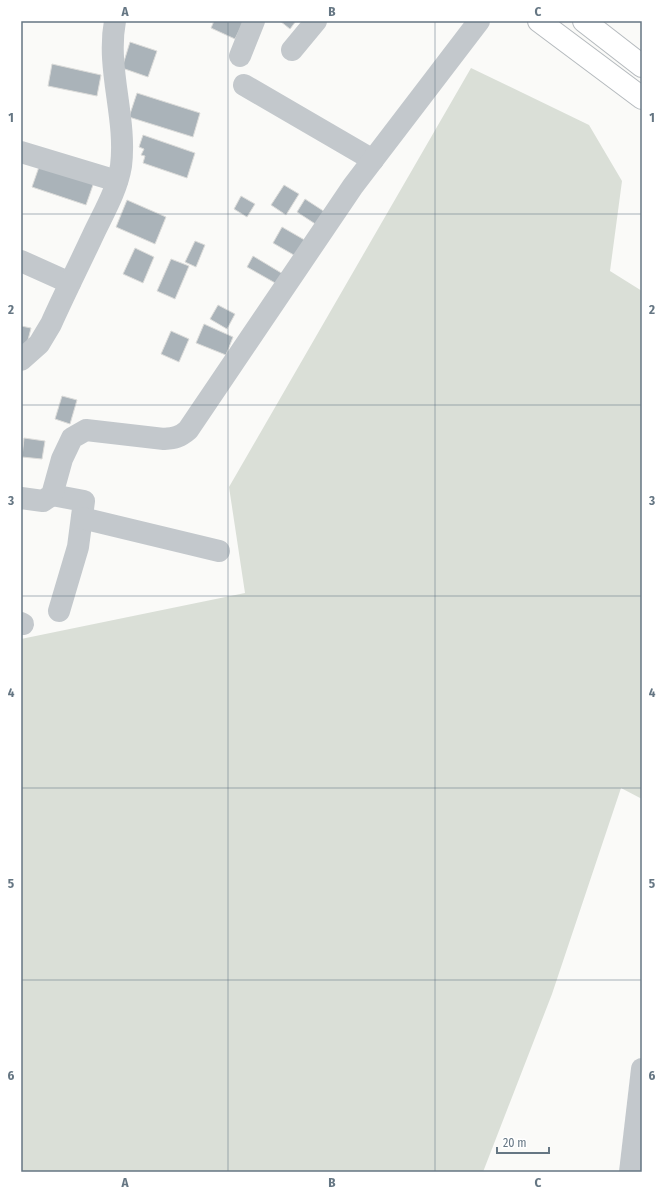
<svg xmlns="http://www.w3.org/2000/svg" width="663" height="1193" font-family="'Fira Sans Condensed',sans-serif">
<rect width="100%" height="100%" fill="#fafaf8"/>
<path fill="#dadfd7" d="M471 68 589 125 622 181 610 271 642 291V799L621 788 552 994 483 1172H21V639L245 593 229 487Z"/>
<g fill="#aab3b9" stroke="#dcdcda">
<path d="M214 21H244L235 39 211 28Z"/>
<path d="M280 21H296L290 29Z"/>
<path d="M130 42 157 51 148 77 122 68Z"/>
<path d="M52 64 101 75 97 96 48 86Z"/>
<path d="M137 93 200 113 193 137 129 117Z"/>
<path d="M143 135 195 153 187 178 143 163 145 156 141 155 144 149 139 147Z"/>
<path d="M40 164 94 182 86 205 32 187Z"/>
<path d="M284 185 299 194 286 215 271 205Z"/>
<path d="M241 196 255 204 247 217 234 209Z"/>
<path d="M305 199 328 214 320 227 297 212Z"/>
<path d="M127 200 166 217 155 244 116 227Z"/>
<path d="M282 227 308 242 299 258 273 243Z"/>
<path d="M195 241 205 245 196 267 185 262Z"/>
<path d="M135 248 154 257 143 283 123 274Z"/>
<path d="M253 256 283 274 277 284 247 267Z"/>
<path d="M171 259 189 266 175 299 157 291Z"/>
<path d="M218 305 235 314 227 329 210 319Z"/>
<path d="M204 324 233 337 226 355 196 343Z"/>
<path d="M21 326 31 328 27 344 21 348Z"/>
<path d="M171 331 189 339 179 362 161 354Z"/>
<path d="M62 396 77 400 70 424 55 419Z"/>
<path d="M24 438 45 441 42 459 22 457Z"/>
</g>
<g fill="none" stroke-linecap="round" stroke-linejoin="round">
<g stroke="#b5babe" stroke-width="24">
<g id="major">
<path d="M539 21 642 98"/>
<path d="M584 21 642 66"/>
</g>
</g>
<g stroke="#c3c8cc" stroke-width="22">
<path d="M292 50 316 21"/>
<path d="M240 56 254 21"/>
<path d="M244 85 373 160"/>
<path d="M21 152 117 181"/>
<path d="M21 261 70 283"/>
<path d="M21 360 39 344 51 324C65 293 80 263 94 233 104 212 117 190 121 166 127 118 106 69 115 21"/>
<path d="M52 495 84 501 78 547 59 611"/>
<path d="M21 498 43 501 52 495 62 459 72 438 86 430 164 439C175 438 180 437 188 430L353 186 479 21"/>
<path d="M82 518 219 551"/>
<path d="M21 623 23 624"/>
<path d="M630 1172 642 1069"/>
</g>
<use href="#major" stroke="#fff" stroke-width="22"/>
</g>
<path fill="none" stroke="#657683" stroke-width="1" stroke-opacity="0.55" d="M228 21V1172M435 21V1172M21 214H642M21 405H642M21 596H642M21 788H642M21 980H642"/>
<rect width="663" height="1193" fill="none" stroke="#ffffff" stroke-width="44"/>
<path d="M497 1147v6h52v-6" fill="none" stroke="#657683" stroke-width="2"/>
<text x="503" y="1147" font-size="12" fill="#657683" stroke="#ffffff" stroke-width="3" paint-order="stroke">20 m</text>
<rect x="22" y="22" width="619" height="1149" fill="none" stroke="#657683" stroke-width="1.5"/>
<g font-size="13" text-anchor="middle" font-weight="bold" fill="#657683">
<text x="125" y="16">A</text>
<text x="332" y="16">B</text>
<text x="538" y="16">C</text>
<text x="11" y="122">1</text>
<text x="652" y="122">1</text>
<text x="11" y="314">2</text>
<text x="652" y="314">2</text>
<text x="11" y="505">3</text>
<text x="652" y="505">3</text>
<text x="11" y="697">4</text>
<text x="652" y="697">4</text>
<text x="11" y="888">5</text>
<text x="652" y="888">5</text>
<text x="11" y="1080">6</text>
<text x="652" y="1080">6</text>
<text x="125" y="1187">A</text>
<text x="332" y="1187">B</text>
<text x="538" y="1187">C</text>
</g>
</svg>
